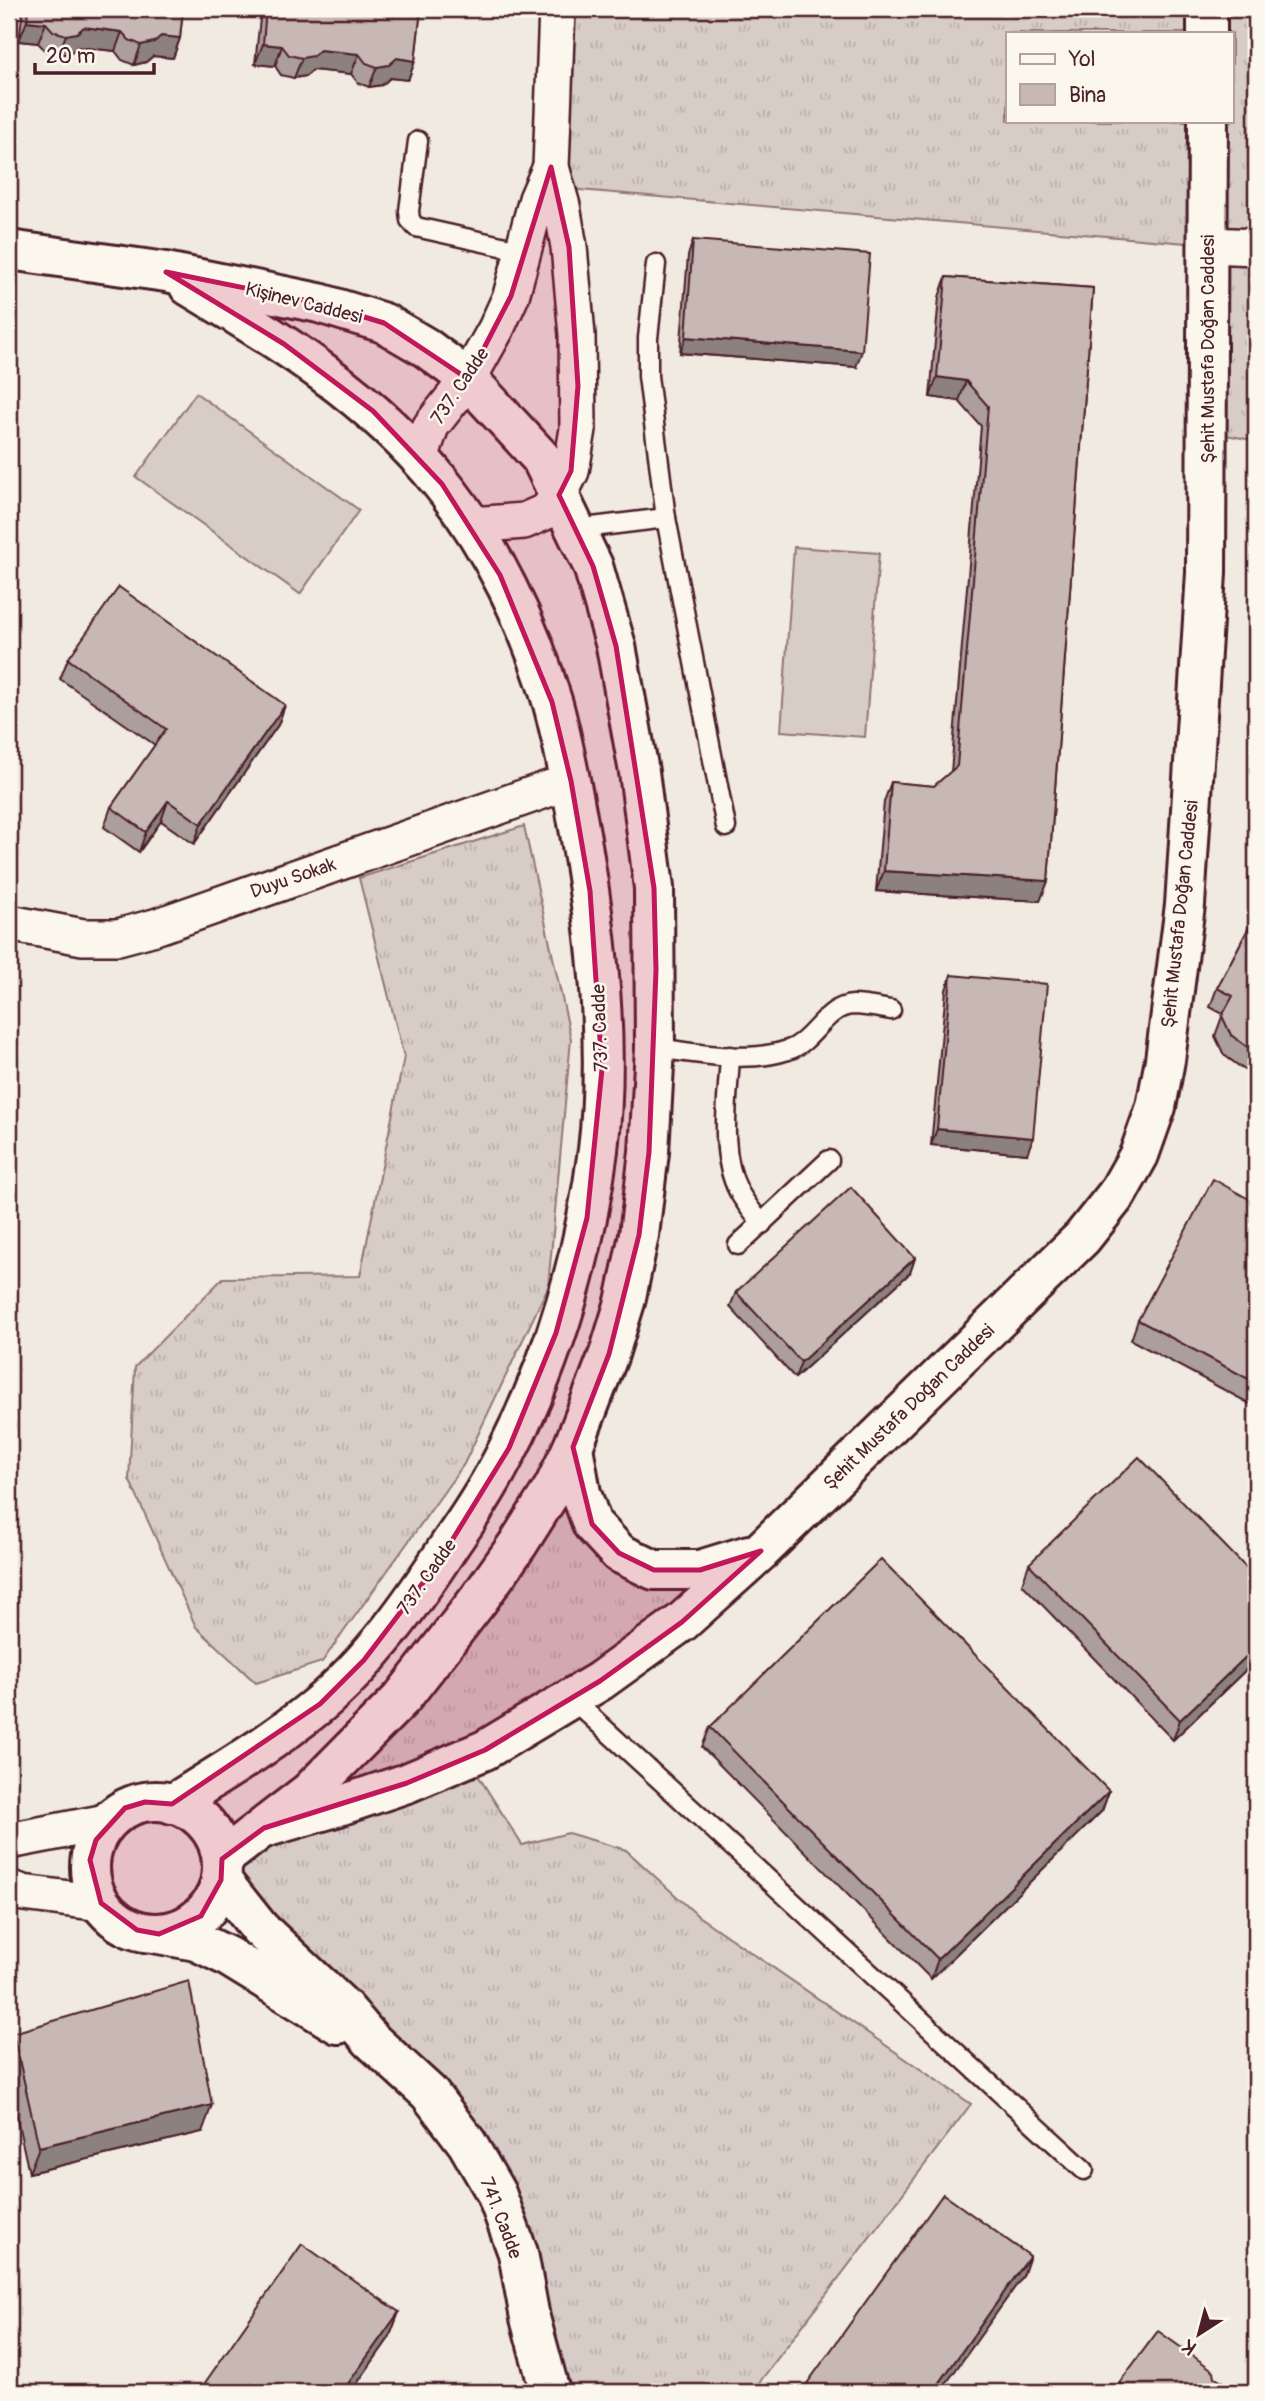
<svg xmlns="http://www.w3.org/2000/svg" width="1265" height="2401" font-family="Pangolin,sans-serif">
<defs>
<pattern id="grass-tufts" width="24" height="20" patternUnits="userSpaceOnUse" patternTransform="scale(1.75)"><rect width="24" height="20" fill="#d8ccc6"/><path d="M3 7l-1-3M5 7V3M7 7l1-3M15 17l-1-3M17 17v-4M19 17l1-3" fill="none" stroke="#bbafaa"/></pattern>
</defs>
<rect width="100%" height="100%" fill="#f0eae0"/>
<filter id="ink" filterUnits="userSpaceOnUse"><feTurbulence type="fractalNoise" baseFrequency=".0143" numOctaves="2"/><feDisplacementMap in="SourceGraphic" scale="14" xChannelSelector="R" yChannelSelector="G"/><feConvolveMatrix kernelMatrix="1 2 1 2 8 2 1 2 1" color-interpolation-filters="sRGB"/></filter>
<g filter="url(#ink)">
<g fill="url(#grass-tufts)" stroke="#917678" stroke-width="2" fill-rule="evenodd">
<path d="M557 9H1256V441L1207 431 1209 245 557 188ZM1008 33H1232V121H1008Z"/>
<path d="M524 826 571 1039 548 1287 464 1464 322 1662 256 1683 196 1627 129 1479 135 1367 223 1278 360 1276 404 1057 359 878Z"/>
<path d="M553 1487 619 1553 761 1551 467 1758 522 1845 568 1833 626 1850 698 1916 971 2104 752 2392H550L496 2193 222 1859 309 1792Z"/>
</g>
<g fill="#d8ccc6" stroke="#917678" stroke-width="2">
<path d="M196 393 359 510 300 594 136 477Z"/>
<path d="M794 547 879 553 865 737 781 731Z"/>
</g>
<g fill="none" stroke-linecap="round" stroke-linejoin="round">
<g stroke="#4a1f2b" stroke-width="23">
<g id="lane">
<path d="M418 141 409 211 410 220 416 227 524 251"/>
<path d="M656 264 648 338V376L666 518 726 827"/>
<path d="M576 529 666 518"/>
<path d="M655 1048C698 1053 746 1064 788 1050 814 1042 825 1006 853 1005 865 1005 879 1008 891 1010"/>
<path d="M730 1056C728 1100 718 1152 739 1192 745 1203 754 1214 762 1224"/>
<path d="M738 1245 829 1160"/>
<path d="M572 1699 1084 2170"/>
</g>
</g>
<g stroke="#4a1f2b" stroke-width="40">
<g id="street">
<path d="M1209 245 1256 247"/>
<path d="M420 458 431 426 468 379 496 329 511 296 537 199 551 167"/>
<path d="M472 525 524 521 547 511 559 495 571 471 578 429 577 335 569 247 562 206 551 167 557 9"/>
<path d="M9 923 83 937H118L155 927 571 781"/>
<path d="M9 1841 107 1822"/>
<path d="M9 1888 23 1893 101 1903"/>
</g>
</g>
<g stroke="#4a1f2b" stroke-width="44">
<g id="secondary">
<path d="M1207 9V33"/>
<path d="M9 250 166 272 319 303 384 323 425 347 468 379 541 458 593 566 616 646 639 772 654 888 655 1048 649 1152 639 1235 625 1302 609 1354 573 1447 554 1487 518 1544 479 1599 402 1698 309 1792 222 1859"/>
<path d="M573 1447 581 1493 592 1524 619 1553 654 1570H700L749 1555"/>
<circle cx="156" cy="1867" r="66"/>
<path d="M172 1804C222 1773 272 1743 317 1706 371 1662 413 1601 451 1543 472 1513 492 1482 508 1449 555 1357 585 1253 598 1150 610 1048 598 940 581 839 573 794 565 748 553 704 530 626 492 546 441 483 372 397 282 342 189 286"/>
<path d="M264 1828 336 1807 407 1783 485 1750 600 1681 682 1622 761 1551 1082 1238 1117 1194 1139 1155 1156 1107 1165 1060 1185 905 1206 573 1208 121"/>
<path d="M221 1880 260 1929 344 2008 371 2040 429 2093 467 2143 496 2193 518 2253 530 2318 550 2392"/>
<path d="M159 1934 196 1941 227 1956 338 2024"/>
</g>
</g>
<use href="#lane" stroke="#fbf7ec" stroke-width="18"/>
<use href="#street" stroke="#fbf7ec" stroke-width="35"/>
<use href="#secondary" stroke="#fbf7ec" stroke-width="38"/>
</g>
<g fill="#ac9e9a" stroke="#4a1f2b" stroke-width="2">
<path d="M23 9H183L180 38 173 58 153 56 146 62 134 65 122 60 115 51 77 47 70 53 58 55 46 51 38 43 19 41Z"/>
<path d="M261 9H421L415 61 408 80 390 78 382 85 369 87 358 83 351 74 313 70 306 76 294 78 281 75 275 66 255 64Z"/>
<path d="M693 240 856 367 680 353 688 256Z"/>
<path d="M946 277 1093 288 1048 881 1040 901 876 891 884 802 891 782 934 786 951 772 981 426 959 401 930 397 939 297Z"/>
<path d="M68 659 285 705 278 725 194 844 161 821 139 852 104 827 111 807 155 745 60 679Z"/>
<path d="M1256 914V1073L1246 1071 1224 1055 1215 1036 1223 1014 1210 1007 1217 988Z"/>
<path d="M951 975 1027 1154 931 1145 946 990Z"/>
<path d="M1256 1203V1407L1131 1340 1138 1320Z"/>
<path d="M915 1258 910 1273 795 1378 730 1307 736 1292Z"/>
<path d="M1029 1564 1256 1578V1660L1173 1740 1022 1584Z"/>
<path d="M710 1727 1109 1791 1102 1811 931 1979 702 1747Z"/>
<path d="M13 2033 202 2132 29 2173 9 2083V2046Z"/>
<path d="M399 2312 389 2338 351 2392H200L202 2387Z"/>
<path d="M1215 2377 1240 2392H1116L1119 2383Z"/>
</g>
<g fill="#8c817d" stroke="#4a1f2b" stroke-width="2">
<path d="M27 21 46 23 38 43 19 41Z"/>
<path d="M84 27 122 32 115 51 77 47 70 53 58 55 66 35Z"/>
<path d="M161 36 180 38 173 58 153 56 146 62 134 65 141 45Z"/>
<path d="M263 44 282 46 275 66 255 64Z"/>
<path d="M320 50 359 54 351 74 313 70 306 76 294 78 302 58Z"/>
<path d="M397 58 415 61 408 80 390 78 382 85 369 87 377 67Z"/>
<path d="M686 337 862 351 856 367 680 353Z"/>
<path d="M937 377 966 381 959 401 930 397Z"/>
<path d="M285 705 278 725 194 844 201 824Z"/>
<path d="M168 801 161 821 139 852 146 832Z"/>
<path d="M884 871 1048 881 1040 901 876 891Z"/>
<path d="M937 1129 1033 1138 1027 1154 931 1145Z"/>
<path d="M915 1258 910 1273 795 1378 801 1362Z"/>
<path d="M1256 1647V1660L1173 1740 1180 1720Z"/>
<path d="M1109 1791 1102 1811 931 1979 938 1959Z"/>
<path d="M212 2105 202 2132 29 2173 39 2147Z"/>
<path d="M1030 2256 1023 2276 940 2392H933Z"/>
<path d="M399 2312 389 2338 351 2392H342Z"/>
</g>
<g fill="#c8b8b3" stroke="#4a1f2b" stroke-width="2">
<path d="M28 9H183L180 38 161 36 154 42 141 45 129 40 122 32 84 27 77 33 66 35 53 31 46 23 27 21Z"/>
<path d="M266 9H421L415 61 397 58 389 65 377 67 366 63 359 54 320 50 313 56 302 58 289 55 282 46 263 44Z"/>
<path d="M693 240 870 254 862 351 686 337Z"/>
<path d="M946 277 1093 288 1048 881 884 871 891 782 934 786 957 766 988 406 966 381 937 377Z"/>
<path d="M119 587 285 705 201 824 168 801 146 832 111 807 166 729 68 659Z"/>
<path d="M1256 914V1052L1253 1051 1231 1035 1222 1016 1233 996 1217 988Z"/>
<path d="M951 975 1047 984 1033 1138 937 1129Z"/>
<path d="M1213 1179 1256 1203V1383L1138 1320Z"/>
<path d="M851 1187 915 1258 801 1362 736 1292Z"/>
<path d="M1139 1457 1256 1578V1647L1180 1720 1029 1564Z"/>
<path d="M881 1559 1109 1791 938 1959 710 1727Z"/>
<path d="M189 1981 212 2105 39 2147 13 2033Z"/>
<path d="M943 2194 1030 2256 933 2392H801Z"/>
<path d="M302 2244 399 2312 342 2392H209L202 2387Z"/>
<path d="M1158 2331 1214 2371 1215 2377 1240 2392H1132L1119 2383Z"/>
</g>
</g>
<path fill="#c2185b" fill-opacity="0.2" stroke="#c2185b" stroke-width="5" stroke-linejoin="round" d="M551 167 569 247 578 386 571 471 559 495 593 566 616 646 654 888 656 970 649 1152 639 1235 609 1354 573 1447 592 1524 619 1553 654 1570H700L761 1551 682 1622 600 1681 485 1750 407 1783 264 1828 222 1859 221 1880 201 1916 159 1934 137 1930 101 1903 90 1860 96 1840 125 1808 145 1802 172 1804 320 1704 364 1660 438 1563 509 1448 556 1333 587 1218 602 1069 590 891 571 781 552 702 500 575 442 484 373 411 284 344 166 272 319 303 384 323 468 379 511 296Z"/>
<g text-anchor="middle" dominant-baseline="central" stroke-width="5" stroke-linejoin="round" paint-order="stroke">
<g font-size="19" fill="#4a1f2b" stroke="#fbf7ec">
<text transform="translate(304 303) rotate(14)">Kişinev Caddesi</text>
<text transform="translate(1208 349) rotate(-90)">Şehit Mustafa Doğan Caddesi</text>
<text transform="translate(460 386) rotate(-56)">737. Cadde</text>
<text transform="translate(293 878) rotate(-19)">Duyu Sokak</text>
<text transform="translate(1180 914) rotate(-84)">Şehit Mustafa Doğan Caddesi</text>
<text transform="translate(600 1028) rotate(-92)">737. Cadde</text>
<text transform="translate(909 1407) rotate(-44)">Şehit Mustafa Doğan Caddesi</text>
<text transform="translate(427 1577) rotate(-55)">737. Cadde</text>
<text transform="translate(501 2218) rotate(69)">741. Cadde</text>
</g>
</g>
<rect width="1265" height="2401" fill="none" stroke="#fbf7ec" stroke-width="35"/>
<rect x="18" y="18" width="1230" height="2366" fill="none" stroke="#4a1f2b" stroke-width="2.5" filter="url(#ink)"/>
<rect x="1006" y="32" width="228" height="91" fill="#fbf7ec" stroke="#b4a19f" stroke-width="2"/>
<rect x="1020" y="54" width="35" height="10" fill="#fbf7ec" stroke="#b4a19f" stroke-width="2"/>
<text x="1069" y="66" font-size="21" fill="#4a1f2b">Yol</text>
<rect x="1020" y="84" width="35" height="21" fill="#c8b8b3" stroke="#b4a19f" stroke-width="2"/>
<text x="1069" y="102" font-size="21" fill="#4a1f2b">Bina</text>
<g transform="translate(1199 2334) rotate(216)" stroke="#fbf7ec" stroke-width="5" paint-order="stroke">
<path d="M0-5L12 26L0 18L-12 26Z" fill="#4a1f2b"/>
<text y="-10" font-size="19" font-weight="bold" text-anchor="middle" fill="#4a1f2b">K</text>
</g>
<path d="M35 63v10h119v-10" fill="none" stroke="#4a1f2b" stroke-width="3.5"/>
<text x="46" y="63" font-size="21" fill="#4a1f2b" stroke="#fbf7ec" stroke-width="5" paint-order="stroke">20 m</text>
</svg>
